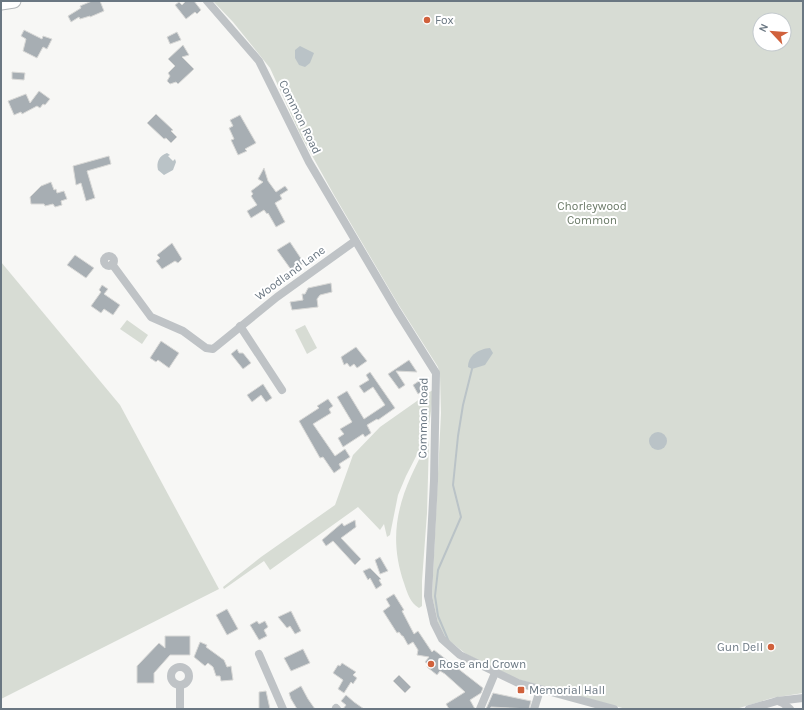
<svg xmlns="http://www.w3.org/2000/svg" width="804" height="710" font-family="Karla,sans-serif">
<rect width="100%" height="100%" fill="#f7f7f5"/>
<g fill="#d7dcd4" fill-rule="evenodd">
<path d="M213 1H803V693L772 698 736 709H626L517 679 466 654 446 638 438 623 432 596 441 413 440 376 438 367 398 304 334 195 300 134 270 68 233 22ZM760 20H784V44H760Z"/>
<path d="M1 262 120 405 219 589 1 699Z"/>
<path d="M127 320 148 335 142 344 120 329Z"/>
<path d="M305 325 317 348 307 354 295 330Z"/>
<path d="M434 389 428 433 406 476 398 495 390 535 387 537 384 524 380 530 358 507 270 570 264 561 224 589 223 587 261 557 335 505 353 455 380 427Z"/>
<path d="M429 441 427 513 422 581V606L419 608C410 603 407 592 404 583 385 528 403 488 429 441Z"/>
</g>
<g fill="#bac3c7">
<path d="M300 46 314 53 310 63 305 67 299 65 295 58V50Z"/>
<path d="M167 153 170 155 168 156 173 161 175 159 176 162 173 170 164 175 158 170C156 162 159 156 167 153Z"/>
<path d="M490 348 493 353 485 365 472 369 468 367C468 355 479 349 490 348Z"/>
<circle cx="658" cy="441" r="9"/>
</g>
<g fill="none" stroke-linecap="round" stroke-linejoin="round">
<path stroke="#bac3c7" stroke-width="2" d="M449 642 438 616 435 596 438 570 461 517 453 485 458 436 463 405 472 369"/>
</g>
<g fill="#a7aeb3" stroke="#d9d9d7">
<path d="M92 1H100L104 11 90 17V16L80 19 79 17 71 22 68 16 81 8 80 6Z"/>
<path d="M186 1H194L201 10 197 14 195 12 186 19 175 5 179 2 182 5Z"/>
<path d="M24 30 42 39 43 36 52 39 47 49 43 47 37 58 23 51 26 39 21 36Z"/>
<path d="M177 32 181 40 170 44 167 37Z"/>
<path d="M183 45 189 55 182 57 194 69 178 84 176 82 170 84 167 81 170 76 168 73 175 66 168 59Z"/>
<path d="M12 72 25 73 24 80 12 79Z"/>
<path d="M39 91 50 99 45 105 43 104 40 108 37 106 22 114 21 112 14 115 8 101 26 94 30 103Z"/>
<path d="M156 114 173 130 171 131 177 137 171 143 166 138 164 139 147 123Z"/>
<path d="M240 115 256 143 245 149 247 151 238 155 231 140 234 139 229 128 233 126 230 120Z"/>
<path d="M109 156 111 164 87 171 95 198 86 201 81 183 76 185 73 166Z"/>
<path d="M264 168 268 181 276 192 285 186 288 190 280 195 282 199 275 203 285 222 276 227 268 213 267 214 264 210 251 218 247 211 257 205 251 196 253 194 251 191 263 182 258 179Z"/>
<path d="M51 182 54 190 56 189 57 193 64 191 67 199 61 201 62 205 55 207 53 204 45 206 44 204H31L30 197 41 186Z"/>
<path d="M290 242 304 263 292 271 277 250Z"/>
<path d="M172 243 182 259 178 263 175 261 162 269 156 261 160 258 157 255Z"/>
<path d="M75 255 94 268 86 278 67 265Z"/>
<path d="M331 283 332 292 320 295 317 299 318 307 292 310 290 302 303 300 302 294H305L308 288Z"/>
<path d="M102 285 108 289 104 294 120 305 113 315 104 309 101 313 91 306 101 292 99 290Z"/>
<path d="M161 341 179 353 169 368 158 360 156 362 150 358Z"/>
<path d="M356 347 367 361 357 368 354 364 350 367 347 363 344 365 341 357Z"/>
<path d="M237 349 239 353H243L251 363 243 369 231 354Z"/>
<path d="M409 360 417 372 396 371 405 385 399 389 388 374Z"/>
<path d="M370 372 395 408 378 420 377 419 367 425 371 433 365 437 363 434 343 447 338 438 344 434 340 429 352 422 337 397 347 391 364 419 385 405 373 387 364 393 359 386 369 380 366 375Z"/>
<path d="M422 379 428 388 418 394 413 385Z"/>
<path d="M263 384 272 398 266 402 261 395 252 402 247 395Z"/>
<path d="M328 399 333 406 329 409 331 413 313 424 335 456 345 449 350 457 339 464 341 468 334 473 323 457 320 458 299 421 319 408 317 406Z"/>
<path d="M355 520 356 527 341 538 361 559 355 565 333 541 326 546 322 540 342 523 344 526Z"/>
<path d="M380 557 388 571 380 574 375 560Z"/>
<path d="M370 568 381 579 379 580 382 585 376 589 370 578 368 580 363 571Z"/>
<path d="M394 594 404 610 402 611 414 634 418 631 432 652 434 650 483 688 481 693 470 700 475 709H449L446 704 465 692 445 674 440 671 437 675 427 667 428 665 425 662 429 657 417 655 418 650 413 642 408 645 403 636H402L399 632 397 633 383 611 390 606 386 599Z"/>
<path d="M227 609 238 629 227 635 216 615Z"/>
<path d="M291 611 301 631 295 634 290 626 287 628 278 617Z"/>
<path d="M257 621 259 624 265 621 268 627 264 630 267 636 259 640 250 625Z"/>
<path d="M165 636H190V655H170L154 673V683H137V666L159 643 165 648Z"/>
<path d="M200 642 207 645 206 647 224 660 227 667 231 666 233 680 221 681 220 676H216L213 667 208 663 205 666 194 657Z"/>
<path d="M303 649 310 663 291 671 284 658Z"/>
<path d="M342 663 356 672 353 675 357 678 353 684 351 682 344 693 338 689 343 680 333 673 338 665 340 666Z"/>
<path d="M399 675 411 687 405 693 393 681Z"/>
<path d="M301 686 308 699 315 709H297L291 699 289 693Z"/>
<path d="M266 691 270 709H259V692Z"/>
<path d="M493 693 531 701 529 709 491 707 490 709H486Z"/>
<path d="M346 695 354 702 364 709H343L346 705 341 701Z"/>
</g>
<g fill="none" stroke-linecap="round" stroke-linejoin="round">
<g stroke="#b3b7ba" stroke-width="15">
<path id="primary" d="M1 3 14 1"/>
</g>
<g stroke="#bfc3c6" stroke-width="8">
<path d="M207 1 259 61 309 162 397 311 436 373 434 481 428 596 434 623 442 639 460 655 518 683 614 709"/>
<circle cx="109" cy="261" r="5"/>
<path d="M112 264 151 317 183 331 206 348 213 349 277 297 355 241"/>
<path d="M240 326 282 390"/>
<path d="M259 654 283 709"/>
<circle cx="180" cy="676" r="9"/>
<path d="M180 685V709"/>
<path d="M778 701 783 703 790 709"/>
<path d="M336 708 337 709"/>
<path d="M480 709 495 673"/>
<path d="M534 709 540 690"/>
<path d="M749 709 777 701 803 698"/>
</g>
<use href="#primary" stroke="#fff" stroke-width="13"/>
</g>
<g fill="#d0613c" stroke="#fff" stroke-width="1.5">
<circle cx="427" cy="20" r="4"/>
<circle cx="771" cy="647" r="4"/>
<circle cx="431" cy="664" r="4"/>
<rect x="517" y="686" width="8" height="8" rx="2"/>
</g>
<g text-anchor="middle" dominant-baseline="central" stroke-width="4" stroke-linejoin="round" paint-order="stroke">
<g font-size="12" fill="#6a7782" stroke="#fff" text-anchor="start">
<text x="435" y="20">Fox</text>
<text x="763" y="647" text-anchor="end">Gun Dell</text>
<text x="439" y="664">Rose and Crown</text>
<text x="529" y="690">Memorial Hall</text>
</g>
<g font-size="12" fill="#6a7782" stroke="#fff">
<text transform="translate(300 117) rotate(64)">Common Road</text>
<text transform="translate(290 273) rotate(-36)">Woodland Lane</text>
<text transform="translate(423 418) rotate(-89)">Common Road</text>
</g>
<g font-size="12" fill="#6b7a68" stroke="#fff">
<text x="592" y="206">Chorleywood<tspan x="592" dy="14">Common</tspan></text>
</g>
</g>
<rect width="804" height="710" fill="none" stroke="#6a7782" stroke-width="4"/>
<g transform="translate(772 32) rotate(296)"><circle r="19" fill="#ffffff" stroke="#c3c9cd"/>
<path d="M0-3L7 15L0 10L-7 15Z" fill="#d0613c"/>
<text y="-6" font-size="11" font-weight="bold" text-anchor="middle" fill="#6a7782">N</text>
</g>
</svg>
